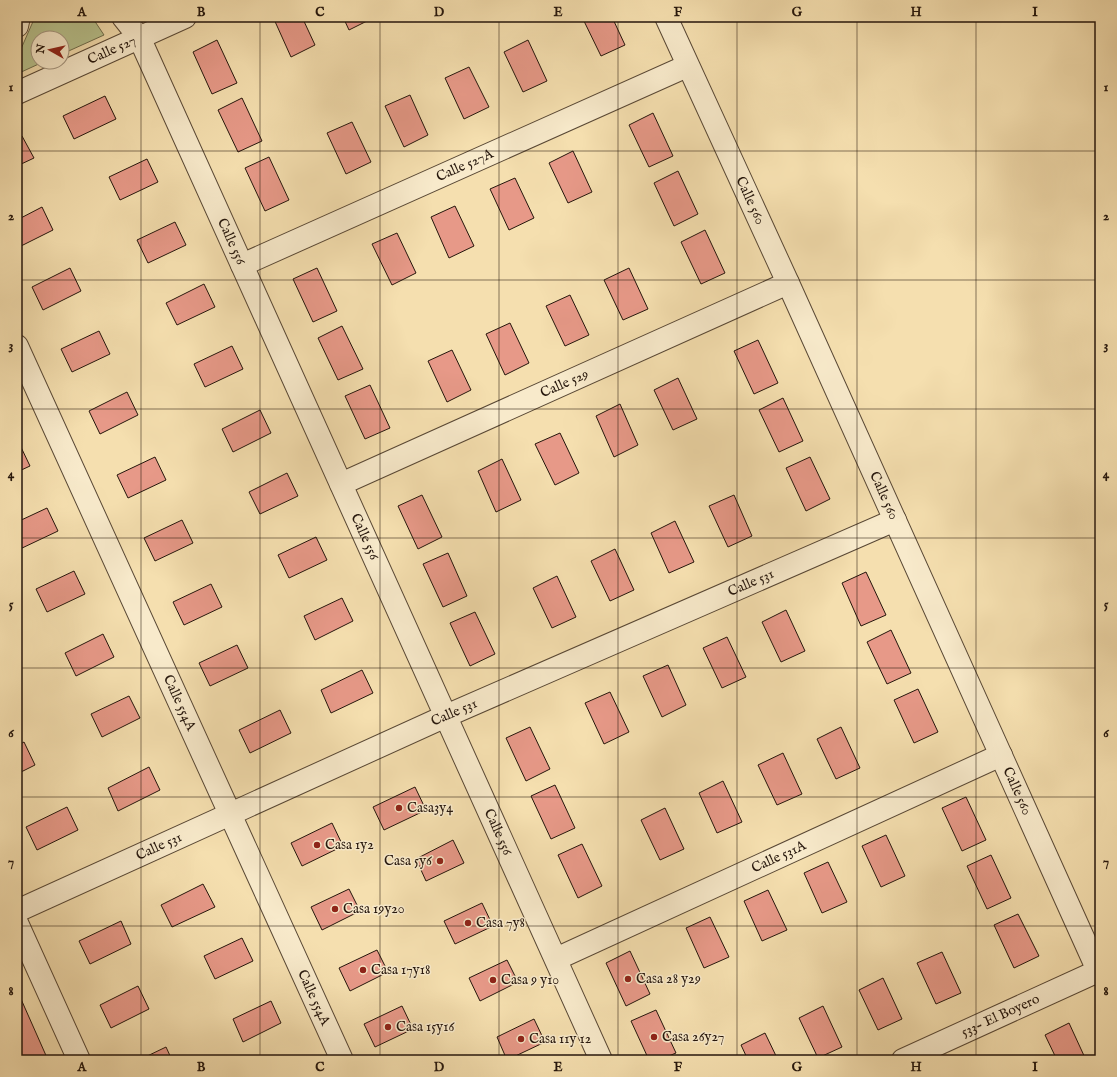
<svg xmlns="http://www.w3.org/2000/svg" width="1117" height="1077" font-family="'IM FELL English',serif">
<rect width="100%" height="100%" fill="#f5dfaf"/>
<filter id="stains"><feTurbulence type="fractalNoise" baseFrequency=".005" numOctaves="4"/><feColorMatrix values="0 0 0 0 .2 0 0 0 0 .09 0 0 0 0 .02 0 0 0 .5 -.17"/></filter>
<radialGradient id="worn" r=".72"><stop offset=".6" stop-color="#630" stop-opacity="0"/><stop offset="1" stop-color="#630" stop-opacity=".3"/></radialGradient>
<path fill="#b8c28d" stroke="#6e6c4c" d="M35 17H92L104 35 62 54V38H38V62H43L17 74V58Z"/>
<g fill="#e79988" stroke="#25160c">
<path d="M273 17H302L315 45 291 57Z"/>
<path d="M343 17H373V18L349 30Z"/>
<path d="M582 17H612L625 45 601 56Z"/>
<path d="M217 40 237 83 212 94 193 52Z"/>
<path d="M528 40 547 81 523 92 504 52Z"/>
<path d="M469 67 489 107 464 119 445 78Z"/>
<path d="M410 95 428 135 404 147 385 106Z"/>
<path d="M105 96 116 119 74 139 63 116Z"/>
<path d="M242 98 262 141 238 152 218 110Z"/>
<path d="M653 113 673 156 649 167 629 125Z"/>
<path d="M352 122 371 162 346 174 327 133Z"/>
<path d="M22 136 34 158 17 166V138Z"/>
<path d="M573 151 592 192 568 203 549 163Z"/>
<path d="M269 157 289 200 265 211 245 168Z"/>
<path d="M147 159 158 182 120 200 109 177Z"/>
<path d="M678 171 698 214 674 226 654 183Z"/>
<path d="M515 178 534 218 509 230 490 189Z"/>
<path d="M455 206 474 246 449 258 431 217Z"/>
<path d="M42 207 53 230 17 248V220Z"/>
<path d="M175 222 186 245 148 263 137 240Z"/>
<path d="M705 230 725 273 701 284 681 242Z"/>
<path d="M397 233 416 273 392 285 372 244Z"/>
<path d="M70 268 81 291 43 310 32 287Z"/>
<path d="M317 268 337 311 313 322 293 279Z"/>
<path d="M629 268 648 309 623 320 604 280Z"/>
<path d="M204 284 215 307 177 325 166 303Z"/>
<path d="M570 295 589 335 565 346 546 306Z"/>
<path d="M510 323 529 363 505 375 486 334Z"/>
<path d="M342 326 363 369 338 380 318 338Z"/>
<path d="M99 331 110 354 72 372 61 349Z"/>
<path d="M758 340 778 383 754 394 734 351Z"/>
<path d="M232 346 243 369 205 387 194 364Z"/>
<path d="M452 350 471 390 447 402 428 361Z"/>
<path d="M678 378 697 419 673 430 654 390Z"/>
<path d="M370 385 390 428 365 439 345 396Z"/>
<path d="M127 392 138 415 100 434 89 411Z"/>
<path d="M783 398 803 441 779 452 759 410Z"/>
<path d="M620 404 638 445 614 457 596 416Z"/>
<path d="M260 410 271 433 233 452 222 429Z"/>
<path d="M560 433 579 473 555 485 535 444Z"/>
<path d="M19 443 30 466 17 472V444Z"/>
<path d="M155 457 166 480 128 498 117 475Z"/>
<path d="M810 457 830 499 806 511 786 468Z"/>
<path d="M502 459 521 500 496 512 478 471Z"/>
<path d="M287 473 298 496 260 514 249 492Z"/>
<path d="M422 495 442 537 418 549 398 506Z"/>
<path d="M734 495 752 536 728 547 709 506Z"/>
<path d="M47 508 58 531 20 549 17 543V522Z"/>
<path d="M182 520 193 543 155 561 144 538Z"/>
<path d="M675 521 694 562 669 573 651 533Z"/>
<path d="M316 537 327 560 289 578 278 555Z"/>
<path d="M615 549 634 590 610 601 591 561Z"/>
<path d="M448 553 467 596 443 607 423 564Z"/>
<path d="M74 571 85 594 47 612 36 589Z"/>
<path d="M866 572 886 615 861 626 842 583Z"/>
<path d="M557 576 576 617 552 628 533 588Z"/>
<path d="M211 584 222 607 184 625 173 602Z"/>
<path d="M342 598 353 621 315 640 304 616Z"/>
<path d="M786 610 805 651 781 662 762 622Z"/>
<path d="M475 612 495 654 470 666 450 623Z"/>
<path d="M891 630 911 673 887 684 867 642Z"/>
<path d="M103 634 114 657 76 676 65 653Z"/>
<path d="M727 637 746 677 722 688 703 648Z"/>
<path d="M237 645 248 668 210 686 199 663Z"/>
<path d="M668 665 686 705 662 717 643 676Z"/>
<path d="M362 670 373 693 331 713 321 690Z"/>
<path d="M918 689 938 732 914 743 894 700Z"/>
<path d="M610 692 629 732 604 744 585 703Z"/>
<path d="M129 696 140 718 102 737 91 714Z"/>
<path d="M280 710 291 733 250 753 239 730Z"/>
<path d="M530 727 550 769 526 781 506 738Z"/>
<path d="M841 727 860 768 836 779 817 739Z"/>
<path d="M24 742 35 765 17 774V746Z"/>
<path d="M783 753 802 794 777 805 758 765Z"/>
<path d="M149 767 160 790 118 811 108 788Z"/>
<path d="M723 781 742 822 717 833 699 793Z"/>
<path d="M555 785 575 828 551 839 531 796Z"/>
<path d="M415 787 426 810 384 830 373 807Z"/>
<path d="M966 797 986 840 962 851 942 808Z"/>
<path d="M67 807 78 830 37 850 26 827Z"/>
<path d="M665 808 684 849 660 860 641 820Z"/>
<path d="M332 823 343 846 302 866 291 843Z"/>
<path d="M886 835 905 876 881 887 862 846Z"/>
<path d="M453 840 464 863 426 881 416 859Z"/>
<path d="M582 844 602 886 578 898 558 855Z"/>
<path d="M991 855 1011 898 987 909 967 866Z"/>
<path d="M828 862 847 902 822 913 804 873Z"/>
<path d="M203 884 215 907 172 927 161 905Z"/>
<path d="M349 889 360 911 322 930 311 907Z"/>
<path d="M768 890 787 930 762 941 744 901Z"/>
<path d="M482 903 493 926 455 944 444 921Z"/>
<path d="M1018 914 1039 956 1014 968 994 925Z"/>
<path d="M710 917 729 957 704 968 686 928Z"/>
<path d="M121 921 131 944 90 964 79 941Z"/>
<path d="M242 938 253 961 215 979 204 956Z"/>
<path d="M377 950 388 972 350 991 339 968Z"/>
<path d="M630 951 650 994 626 1006 606 963Z"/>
<path d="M942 952 961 993 936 1004 917 963Z"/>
<path d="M507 960 518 982 480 1001 469 978Z"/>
<path d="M883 978 902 1019 878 1030 859 990Z"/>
<path d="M138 986 149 1009 111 1028 100 1005Z"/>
<path d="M17 990 48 1060H17Z"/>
<path d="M271 1001 281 1023 243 1042 233 1019Z"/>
<path d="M402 1006 413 1029 375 1047 364 1024Z"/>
<path d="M823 1006 842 1047 818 1058 799 1018Z"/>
<path d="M656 1010 676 1053 659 1060H649L631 1021Z"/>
<path d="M534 1019 545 1042 507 1060 497 1037Z"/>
<path d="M1069 1023 1086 1060H1057L1045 1035Z"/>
<path d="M765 1033 778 1060H748L741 1045Z"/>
<path d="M166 1047 172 1060H139Z"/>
</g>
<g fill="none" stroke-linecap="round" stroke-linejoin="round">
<g stroke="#594835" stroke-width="24">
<g id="minor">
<path id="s1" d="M123 17 139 37 601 1060"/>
<path id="s2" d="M666 17 788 283 1100 975"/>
<path d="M17 26 19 17"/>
<path id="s3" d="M17 93 185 17"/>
<path id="s4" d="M242 265 687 66"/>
<path id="s5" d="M17 346 342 1060"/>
<path id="s6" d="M341 484 788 283"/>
<path id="s7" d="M17 911 446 716 895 520"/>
<path d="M17 923 79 1060"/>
<path id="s8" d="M556 959 1001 755"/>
<path id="s9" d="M903 1060 1098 971"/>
</g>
</g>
<use href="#minor" stroke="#f8eacb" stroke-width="22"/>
</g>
<path fill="none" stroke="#25160c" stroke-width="1" stroke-opacity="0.55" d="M141 17V1060M260 17V1060M380 17V1060M499 17V1060M618 17V1060M737 17V1060M857 17V1060M976 17V1060M17 151H1100M17 280H1100M17 409H1100M17 538H1100M17 668H1100M17 797H1100M17 926H1100"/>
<g fill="#8f2418" stroke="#f8eacb" stroke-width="1.5">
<circle cx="399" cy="808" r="4"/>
<circle cx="317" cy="845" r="4"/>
<circle cx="440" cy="861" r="4"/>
<circle cx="335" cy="909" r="4"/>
<circle cx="468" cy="923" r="4"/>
<circle cx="363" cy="970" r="4"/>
<circle cx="628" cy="979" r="4"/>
<circle cx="493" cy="980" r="4"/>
<circle cx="388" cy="1027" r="4"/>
<circle cx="654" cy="1037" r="4"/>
<circle cx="521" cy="1039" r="4"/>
</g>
<g text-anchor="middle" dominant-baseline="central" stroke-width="3" stroke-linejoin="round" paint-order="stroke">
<g font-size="14" fill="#25160c" stroke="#f8eacb">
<text stroke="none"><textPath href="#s3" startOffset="104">Calle 527</textPath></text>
<text stroke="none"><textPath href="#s4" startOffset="244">Calle 527A</textPath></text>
<text stroke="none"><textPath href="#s2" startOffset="202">Calle 560</textPath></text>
<text stroke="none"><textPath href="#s1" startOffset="250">Calle 556</textPath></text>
<text stroke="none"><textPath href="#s6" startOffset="245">Calle 529</textPath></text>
<text stroke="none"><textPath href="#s2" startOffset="526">Calle 560</textPath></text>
<text stroke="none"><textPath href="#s1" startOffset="574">Calle 556</textPath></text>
<text stroke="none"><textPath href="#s7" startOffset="804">Calle 531</textPath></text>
<text stroke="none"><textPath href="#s5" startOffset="392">Calle 554A</textPath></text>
<text stroke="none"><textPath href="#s7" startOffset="480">Calle 531</textPath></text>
<text stroke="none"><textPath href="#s2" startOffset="850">Calle 560</textPath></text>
<text stroke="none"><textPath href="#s1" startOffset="898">Calle 556</textPath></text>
<text stroke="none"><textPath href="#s7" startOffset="156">Calle 531</textPath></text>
<text stroke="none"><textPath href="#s8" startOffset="245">Calle 531A</textPath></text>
<text stroke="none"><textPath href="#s5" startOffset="716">Calle 554A</textPath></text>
<text stroke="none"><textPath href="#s9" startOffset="107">533- El Boyero</textPath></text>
</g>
<g font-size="14" fill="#25160c" stroke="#f8eacb" text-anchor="start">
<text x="407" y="808">Casa3y4</text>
<text x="325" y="845">Casa 1y2</text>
<text x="432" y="861" text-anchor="end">Casa 5y6</text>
<text x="343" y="909">Casa 19y20</text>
<text x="476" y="923">Casa 7y8</text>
<text x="371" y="970">Casa 17y18</text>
<text x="636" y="979">Casa 28 y29</text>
<text x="501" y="980">Casa 9 y10</text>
<text x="396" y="1027">Casa 15y16</text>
<text x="662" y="1037">Casa 26y27</text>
<text x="529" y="1039">Casa 11y 12</text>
</g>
</g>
<rect width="1117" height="1077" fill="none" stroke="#f5dfaf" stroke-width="44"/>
<g transform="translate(50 50) rotate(278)"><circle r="19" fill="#f8eacb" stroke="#a4957f"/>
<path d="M0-3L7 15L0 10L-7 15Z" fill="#8f2418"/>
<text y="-6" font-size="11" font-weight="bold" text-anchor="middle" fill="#25160c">N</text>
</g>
<rect x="22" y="22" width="1073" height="1033" fill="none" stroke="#25160c" stroke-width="1.5"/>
<g font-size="13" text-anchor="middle" font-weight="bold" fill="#25160c">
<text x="82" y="16">A</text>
<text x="201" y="16">B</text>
<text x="320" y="16">C</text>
<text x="439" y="16">D</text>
<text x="558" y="16">E</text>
<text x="678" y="16">F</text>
<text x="797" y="16">G</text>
<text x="916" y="16">H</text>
<text x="1035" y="16">I</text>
<text x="11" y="91">1</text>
<text x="1106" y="91">1</text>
<text x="11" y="220">2</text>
<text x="1106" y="220">2</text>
<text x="11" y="349">3</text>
<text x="1106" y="349">3</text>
<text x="11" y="478">4</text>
<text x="1106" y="478">4</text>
<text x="11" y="608">5</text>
<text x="1106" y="608">5</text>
<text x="11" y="737">6</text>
<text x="1106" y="737">6</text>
<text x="11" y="866">7</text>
<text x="1106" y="866">7</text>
<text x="11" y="995">8</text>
<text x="1106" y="995">8</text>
<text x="82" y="1071">A</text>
<text x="201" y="1071">B</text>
<text x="320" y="1071">C</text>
<text x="439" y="1071">D</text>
<text x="558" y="1071">E</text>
<text x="678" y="1071">F</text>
<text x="797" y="1071">G</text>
<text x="916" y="1071">H</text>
<text x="1035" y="1071">I</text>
</g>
<rect width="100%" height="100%" filter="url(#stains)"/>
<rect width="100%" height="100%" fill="url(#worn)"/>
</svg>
